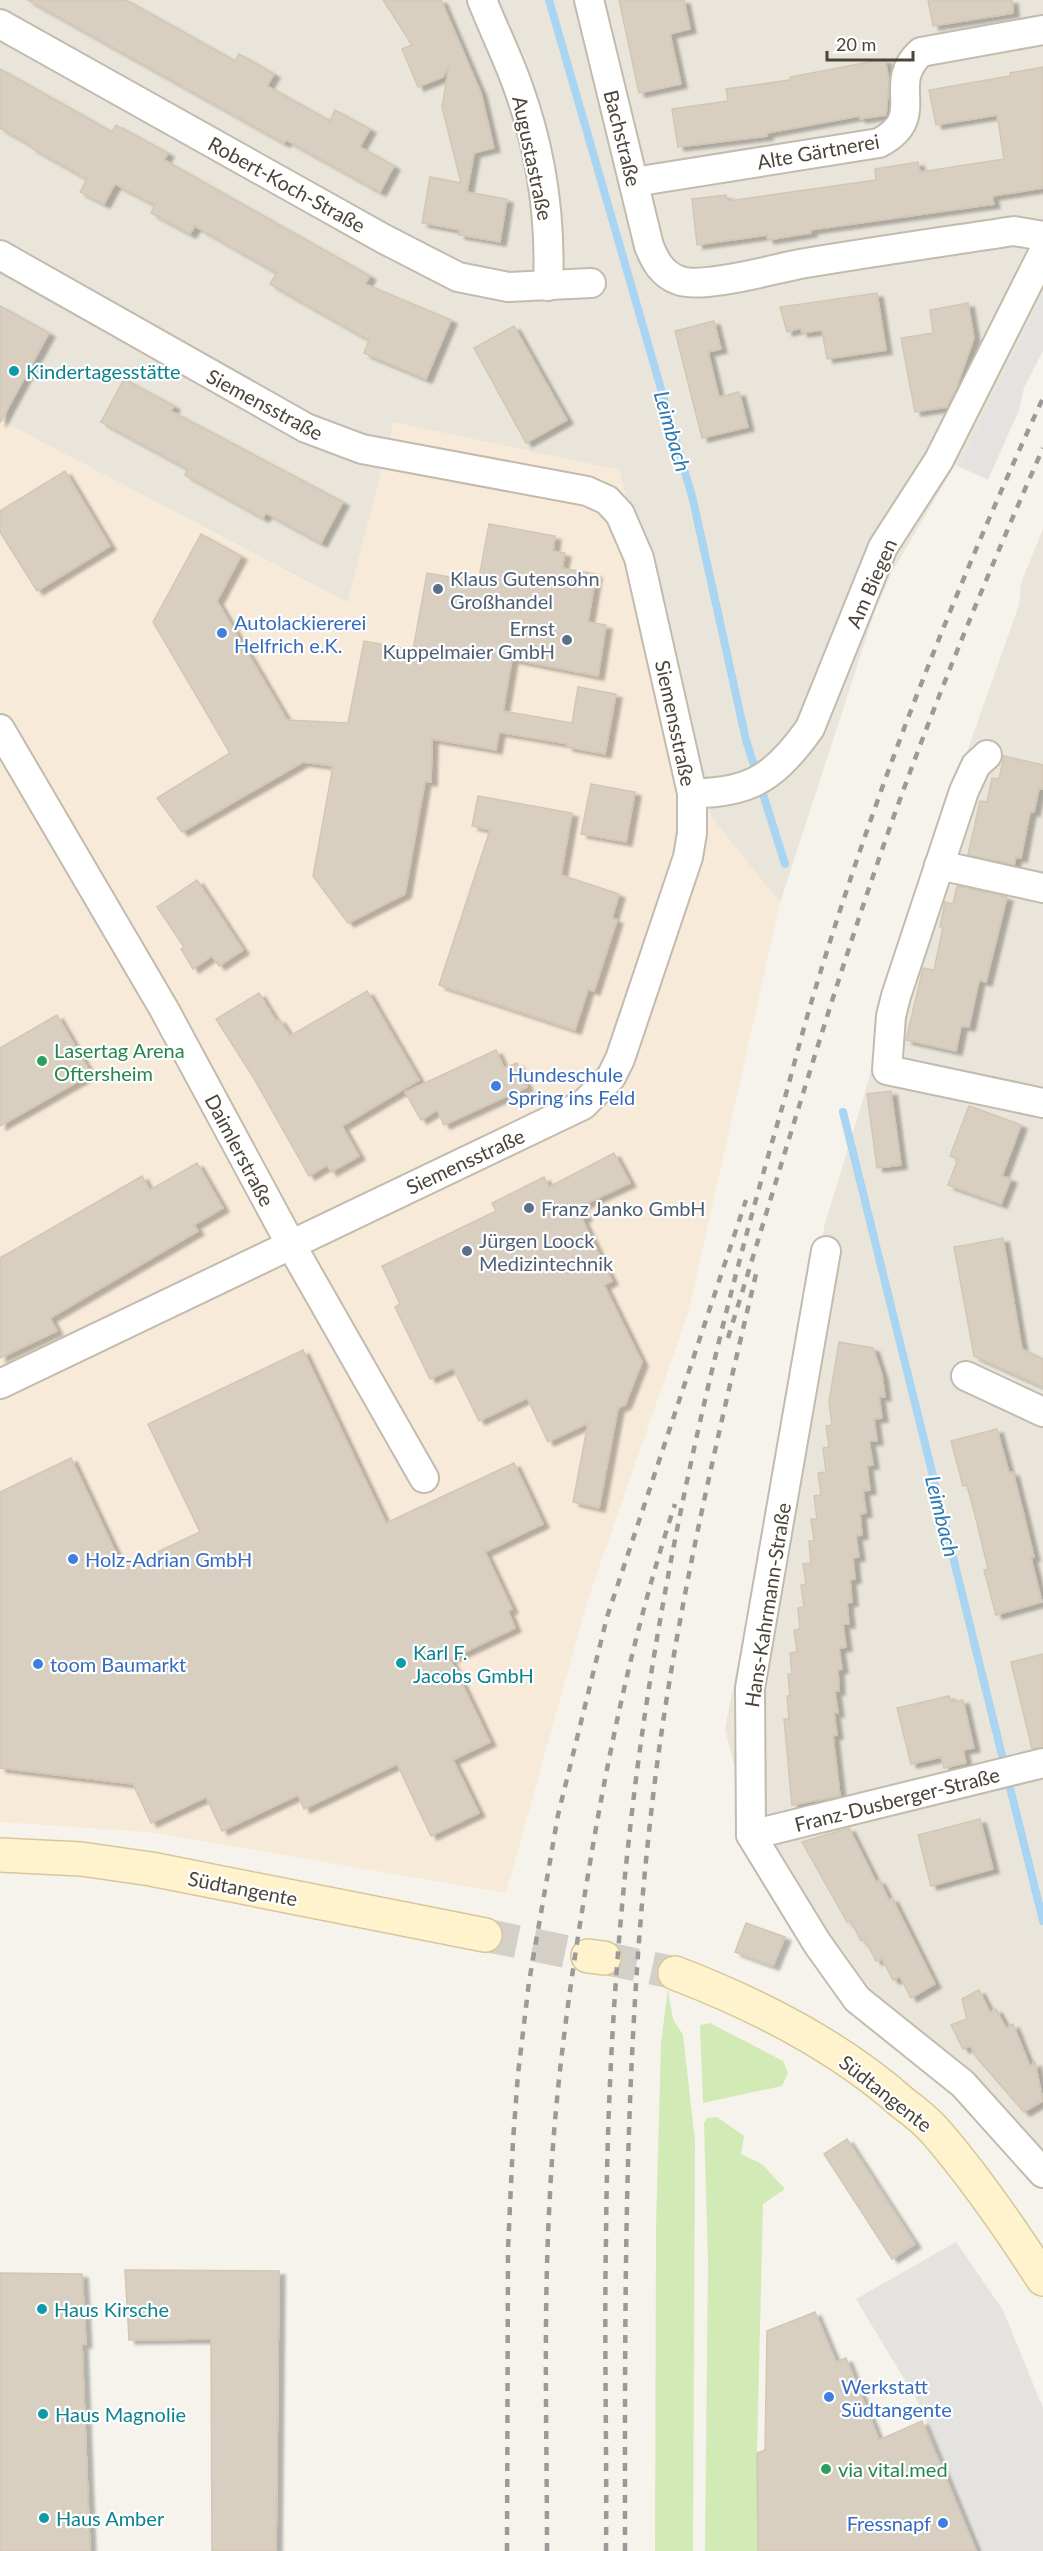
<svg xmlns="http://www.w3.org/2000/svg" width="1043" height="2551" font-family="Lato,sans-serif">
<defs>
<filter id="shadow"><feDropShadow dx="6" dy="4" stdDeviation="1.5" flood-color="#0004"/></filter>
</defs>
<rect width="100%" height="100%" fill="#f6f3ec"/>
<g fill="#eae5da">
<path d="M0 0H1043V294L958 466 955 465 891 574 876 608 780 903 711 817 618 470 394 423 348 603 0 420Z"/>
<path d="M1043 529V2165L857 1999 751 1835 725 1729 825 1223 864 1096 895 979 951 797 1019 605 1021 583Z"/>
</g>
<path fill="#f7ead8" d="M0 420 347 603 394 422 619 470 711 817 780 903 689 1310 588 1599 506 1893 149 1832 0 1822Z"/>
<g fill="#d2eab5">
<path d="M668 1989 673 2019 683 2035 695 2141 693 2551H655L656 2228 661 2043Z"/>
<path d="M710 2023 783 2061 788 2073 782 2086 703 2103 700 2025Z"/>
<path d="M717 2117 744 2136 741 2154 762 2164 785 2189 763 2204 757 2453 758 2551H705L708 2261 704 2123 707 2118Z"/>
</g>
<g fill="#e5e3e0">
<path d="M1043 294V351L1024 388 1019 410 988 480 958 466Z"/>
<path d="M956 2242 1003 2310 1043 2408V2551H979L918 2402 856 2299Z"/>
</g>
<g fill="none" stroke-linecap="round" stroke-linejoin="round">
<g stroke="#a9d4f2" stroke-width="8">
<path d="M549 0 693 500 746 740 785 864"/>
<path d="M843 1112 1043 1921"/>
</g>
</g>
<g fill="#d8cfc1" stroke="#d3c7b4" stroke-width="1.5" filter="url(#shadow)">
<path d="M28 0H126L235 61 239 54 274 74 267 86 330 121 335 110 370 129 360 147 394 166 380 192 286 140 284 143Z"/>
<path d="M383 0H441L481 93 494 148 474 153 467 192 507 199 500 242 459 235 460 230 422 223 430 177 461 183 442 107 449 66 443 77 418 87 402 49 412 45Z"/>
<path d="M619 0H684L690 29 670 34 681 84 639 93Z"/>
<path d="M928 0H1012L1013 13 933 26Z"/>
<path d="M885 59 889 81 886 115 860 119 859 116 767 133V136L678 147 672 109 728 101 726 89 790 80V77Z"/>
<path d="M1043 67V188L992 196 994 204 810 230 811 233 768 240 767 235 697 245 692 199 726 195 728 201 876 180 875 169 918 162 920 172 1004 159 997 115 936 125 929 90 1010 76V73Z"/>
<path d="M0 69 112 132 116 125 168 153 164 160 370 276 365 284 451 320 426 379 364 353 369 340 270 284 277 273 195 226 190 234 151 213 155 205 115 184 104 204 80 192 87 179 30 147 31 145 0 128Z"/>
<path d="M877 293 886 350 827 359 822 330 802 333 801 328 787 332 780 307Z"/>
<path d="M968 303 974 338 956 389 947 407 915 412 901 338 933 333 930 310Z"/>
<path d="M0 306 49 333 0 423Z"/>
<path d="M714 321 721 349 708 352 719 397 739 392 748 427 702 438 675 331Z"/>
<path d="M514 326 567 420 526 443 474 348Z"/>
<path d="M124 379 174 406 171 411 343 502 321 543 266 513 263 518 185 475 188 469 101 422Z"/>
<path d="M65 471 110 546 37 591 0 532V511Z"/>
<path d="M489 524 555 536 553 551 565 553 562 568 596 574 588 622 606 625 598 676 512 659 503 711 572 723 578 687 616 694 605 754 567 747 568 744 499 732 496 750 432 739 431 782 425 781 405 894 348 923 313 876 333 766 303 762 182 832 157 798 230 753 153 622 201 534 241 556 217 601 287 720 348 723 364 641 413 650 427 573 462 579V575L479 578Z"/>
<path d="M1004 756 1043 765V789L1039 788 1034 812H1030L1021 858 1016 857 1014 865 968 855 980 801 987 802 992 778 999 779Z"/>
<path d="M591 784 635 792 626 842 581 834Z"/>
<path d="M478 796 572 813 561 875 619 894 612 918 617 920 594 991 588 989 575 1030 439 985 490 830 472 826Z"/>
<path d="M197 880 243 950 219 966 212 956 193 969 181 949 184 947 157 907Z"/>
<path d="M957 886 1007 897 986 982 979 980 969 1027 961 1026 956 1051 906 1040 923 968 934 970 943 927H940L945 902 953 904Z"/>
<path d="M367 991 419 1080 342 1126 359 1156 331 1172 327 1165 309 1176 253 1077 216 1019 259 993 276 1021 279 1019 290 1036Z"/>
<path d="M57 1015 91 1074 0 1126V1048Z"/>
<path d="M496 1050 504 1068 517 1063 527 1087 444 1125 437 1110 421 1120 405 1092Z"/>
<path d="M891 1091 901 1165 877 1168 867 1094Z"/>
<path d="M969 1106 1021 1125 1002 1176 1011 1179 1001 1204 948 1185 958 1159 950 1156Z"/>
<path d="M614 1153 630 1183 581 1206 586 1217 582 1219 612 1281 604 1285 642 1362 625 1405 618 1408 599 1508 573 1502 588 1423 548 1442 527 1398 479 1421 453 1368 430 1379 395 1307 400 1304 382 1266 496 1211 492 1203 544 1177 549 1187Z"/>
<path d="M197 1163 223 1208 194 1225 198 1231 50 1318 57 1331 0 1358V1258L142 1176 150 1190Z"/>
<path d="M1003 1238 1022 1349 1043 1359V1387L974 1356 954 1247Z"/>
<path d="M839 1342 873 1348 882 1375 885 1397 879 1396 882 1418 874 1419 877 1441H869L873 1465 867 1466 870 1490 863 1491 866 1513 860 1514 862 1535 856 1536 859 1557 853 1558 855 1579 850 1580 852 1602 847 1603 849 1624H843L846 1647 839 1648 842 1669 838 1670 839 1691H835L838 1713H834L837 1735 833 1736 840 1796 792 1805 784 1719H789L787 1696H790L788 1674H792L790 1653 797 1652 794 1630 800 1629 798 1608 804 1607 801 1585 806 1584 803 1564 811 1563 809 1541H814L811 1519H817L814 1496 821 1495 818 1473 826 1472 823 1448 829 1447 826 1426 832 1425 829 1402Z"/>
<path d="M303 1350 386 1523 514 1463 543 1524 485 1552 512 1609 508 1611 515 1628 450 1659 490 1742 453 1760 479 1813 431 1836 397 1764 304 1809 298 1795 222 1831 206 1797 151 1823 133 1784 0 1768V1492L71 1458 123 1568 200 1532 148 1424Z"/>
<path d="M997 1429 1009 1473 1013 1472 1024 1515 1034 1557 1031 1558 1042 1602 996 1615 984 1570 988 1569 978 1527 967 1485 963 1486 951 1441Z"/>
<path d="M1043 1654V1747L1032 1749 1011 1662Z"/>
<path d="M949 1696 951 1702 963 1700 974 1748 963 1750 966 1763 944 1768 941 1757 911 1764 897 1708Z"/>
<path d="M980 1819 993 1869 931 1886 918 1835Z"/>
<path d="M849 1828 876 1882 879 1880 889 1900 892 1898 935 1984 911 1998 900 1977 893 1980 882 1959 876 1961 865 1940 861 1941 850 1920 847 1922 802 1842Z"/>
<path d="M746 1923 785 1937 773 1966 735 1952Z"/>
<path d="M979 1990 990 2012 996 2009 1006 2028 1013 2024 1030 2066 1035 2062 1043 2101 1024 2112 977 2058 970 2046 963 2049 951 2025 967 2019 962 1999Z"/>
<path d="M847 2139 915 2244 892 2259 824 2154Z"/>
<path d="M125 2270 279 2271 276 2551H212L211 2339 129 2340Z"/>
<path d="M0 2273 82 2274 86 2344H82L90 2551H0Z"/>
<path d="M815 2312 836 2362 846 2358 879 2440 922 2421 976 2551H758L757 2453 765 2450 767 2331Z"/>
</g>
<g fill="none" stroke-linecap="round" stroke-linejoin="round">
<g stroke="#d4d0c8" stroke-width="33" stroke-dasharray="33 16" stroke-linecap="butt">
<path d="M485 1935 588 1956"/>
<path d="M604 1958 675 1973"/>
</g>
<g stroke="#c2bbae" stroke-width="32">
<g id="minor">
<path d="M482 0C493 28 507 56 517 84 541 149 551 218 548 286"/>
<path d="M589 0 649 246C655 261 662 274 678 280 700 290 774 269 800 264 871 252 942 242 1014 231L1043 236"/>
<path d="M0 24 384 239 458 277 508 287 591 283"/>
<path d="M634 182 879 143C930 116 884 85 921 52L1043 30"/>
<path d="M0 255 306 428 362 449 587 491 607 500 620 514 639 558 692 793V833L688 857 620 1059 611 1077 583 1105 0 1384"/>
<path d="M0 729 164 1009 290 1243 424 1478"/>
<path d="M987 755 976 765 964 791 896 996 891 1016 887 1070 1043 1103"/>
<path d="M692 793C751 794 777 775 810 728L883 547 939 460 1043 253"/>
<path d="M939 865 1043 888"/>
<path d="M826 1251 750 1688 751 1835 817 1943 857 1999 963 2084 1043 2173"/>
<path d="M966 1376 1043 1412"/>
<path d="M751 1835 1043 1763"/>
</g>
</g>
<g stroke="#d6c79b" stroke-width="36">
<g id="secondary">
<path d="M0 1855 81 1859 151 1869 485 1935"/>
<path d="M588 1956 604 1958"/>
<path d="M675 1973C756 2004 839 2046 904 2104 915 2112 926 2121 935 2131 975 2177 1010 2228 1043 2279"/>
</g>
</g>
<use href="#minor" stroke="#fff" stroke-width="28"/>
<use href="#secondary" stroke="#fff3cd" stroke-width="33"/>
<g stroke="#9a9a9a" stroke-width="4.5" stroke-dasharray="8 8" stroke-linecap="butt">
<path d="M728 1338C781 1167 831 995 890 827 936 698 988 573 1043 448"/>
<path d="M507 2551 508 2249 513 2141 518 2074 529 1982 558 1815 607 1617 746 1200"/>
<path d="M547 2551C547 2432 543 2313 550 2194 555 2091 569 1989 586 1887 607 1757 634 1629 675 1504"/>
<path d="M606 2551C607 2447 604 2343 606 2239 607 2105 614 1971 629 1838 656 1591 712 1347 782 1108 793 1069 803 1029 815 990 876 788 955 589 1043 398"/>
<path d="M625 2551C625 2302 623 2053 652 1805 673 1624 715 1447 757 1270"/>
</g>
</g>
<g fill="#0f9aa8" stroke="#fff" stroke-width="2">
<circle cx="14" cy="371" r="6"/>
<circle cx="401" cy="1663" r="6"/>
<circle cx="42" cy="2309" r="6"/>
<circle cx="43" cy="2414" r="6"/>
<circle cx="44" cy="2518" r="6"/>
</g>
<g fill="#5c6f8a" stroke="#fff" stroke-width="2">
<circle cx="438" cy="589" r="6"/>
<circle cx="567" cy="640" r="6"/>
<circle cx="529" cy="1208" r="6"/>
<circle cx="467" cy="1251" r="6"/>
</g>
<g fill="#3f7fe0" stroke="#fff" stroke-width="2">
<circle cx="222" cy="633" r="6"/>
<circle cx="496" cy="1086" r="6"/>
<circle cx="73" cy="1559" r="6"/>
<circle cx="38" cy="1664" r="6"/>
<circle cx="829" cy="2397" r="6"/>
<circle cx="943" cy="2523" r="6"/>
</g>
<g fill="#2e9e5b" stroke="#fff" stroke-width="2">
<circle cx="42" cy="1061" r="6"/>
<circle cx="826" cy="2469" r="6"/>
</g>
<g text-anchor="middle" dominant-baseline="central" stroke-width="4.5" stroke-linejoin="round" paint-order="stroke">
<g font-size="20" fill="#4b4439" stroke="#fff">
<text transform="translate(623 138) rotate(76)">Bachstraße</text>
<text transform="translate(818 151) rotate(-10)">Alte Gärtnerei</text>
<text transform="translate(533 158) rotate(78)">Augustastraße</text>
<text transform="translate(287 184) rotate(29)">Robert-Koch-Straße</text>
<text transform="translate(265 404) rotate(28)">Siemensstraße</text>
<text transform="translate(871 583) rotate(-66)">Am Biegen</text>
<text transform="translate(676 723) rotate(78)">Siemensstraße</text>
<text transform="translate(240 1150) rotate(62)">Daimlerstraße</text>
<text transform="translate(465 1161) rotate(-25)">Siemensstraße</text>
<text transform="translate(767 1605) rotate(-81)">Hans-Kahrmann-Straße</text>
<text transform="translate(897 1799) rotate(-14)">Franz-Dusberger-Straße</text>
<text transform="translate(243 1888) rotate(11)">Südtangente</text>
<text transform="translate(886 2093) rotate(38)">Südtangente</text>
</g>
<g font-size="20" fill="#0d838f" stroke="#fff" text-anchor="start">
<text x="26" y="371">Kindertagesstätte</text>
<text x="413" y="1652">Karl F.<tspan x="413" dy="23">Jacobs GmbH</tspan></text>
<text x="54" y="2309">Haus Kirsche</text>
<text x="55" y="2414">Haus Magnolie</text>
<text x="56" y="2518">Haus Amber</text>
</g>
<g font-size="20" fill="#4e5e75" stroke="#fff" text-anchor="start">
<text x="450" y="578">Klaus Gutensohn<tspan x="450" dy="23">Großhandel</tspan></text>
<text x="555" y="628" text-anchor="end">Ernst<tspan x="555" dy="23">Kuppelmaier GmbH</tspan></text>
<text x="541" y="1208">Franz Janko GmbH</text>
<text x="479" y="1240">Jürgen Loock<tspan x="479" dy="23">Medizintechnik</tspan></text>
</g>
<g font-size="20" fill="#366cbe" stroke="#fff" text-anchor="start">
<text x="234" y="622">Autolackiererei<tspan x="234" dy="23">Helfrich e.K.</tspan></text>
<text x="508" y="1074">Hundeschule<tspan x="508" dy="23">Spring ins Feld</tspan></text>
<text x="85" y="1559">Holz-Adrian GmbH</text>
<text x="50" y="1664">toom Baumarkt</text>
<text x="841" y="2386">Werkstatt<tspan x="841" dy="23">Südtangente</tspan></text>
<text x="931" y="2523" text-anchor="end">Fressnapf</text>
</g>
<g font-size="20" fill="#27864d" stroke="#fff" text-anchor="start">
<text x="54" y="1050">Lasertag Arena<tspan x="54" dy="23">Oftersheim</tspan></text>
<text x="838" y="2469">via vital.med</text>
</g>
<g font-size="21" font-style="italic" fill="#2e7ab2" stroke="#fff">
<text transform="translate(673 431) rotate(74)">Leimbach</text>
<text transform="translate(943 1516) rotate(76)">Leimbach</text>
</g>
</g>
<path d="M827 51v9h86v-9" fill="none" stroke="#4b4439" stroke-width="3"/>
<text x="836" y="51" font-size="18" fill="#4b4439" stroke="#ffffff" stroke-width="4.5" paint-order="stroke">20 m</text>
</svg>
